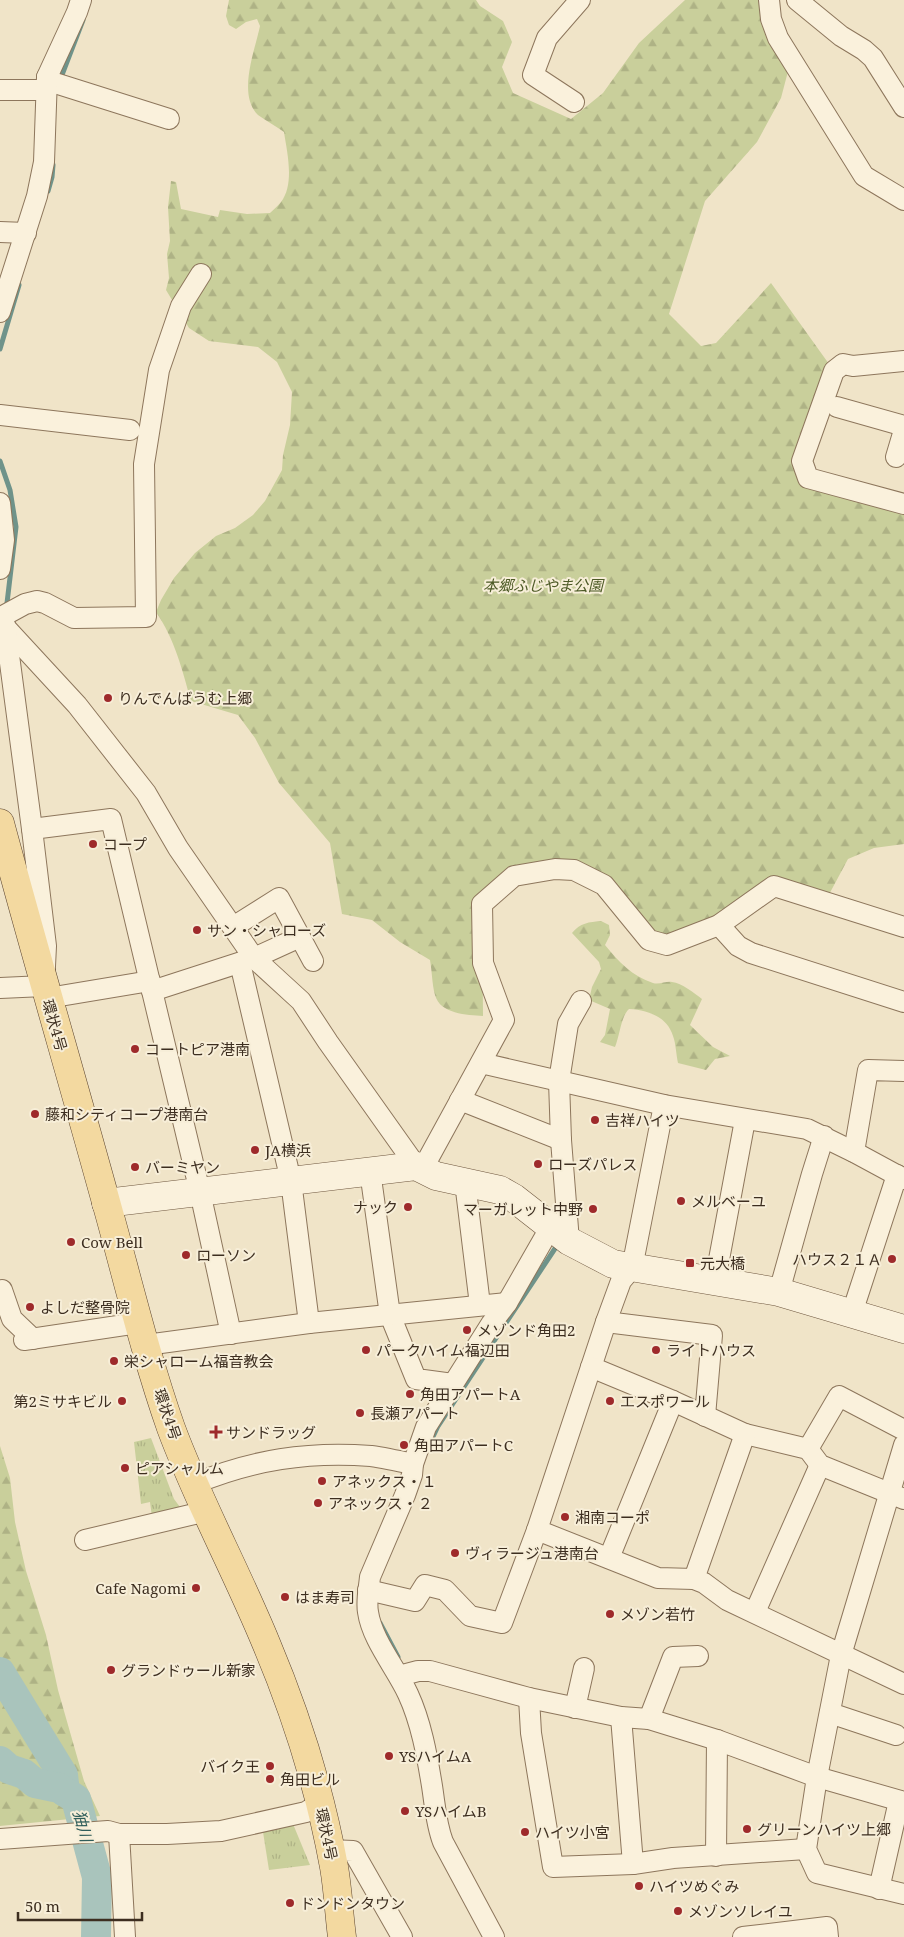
<svg xmlns="http://www.w3.org/2000/svg" width="904" height="1937" font-family="'Noto Serif','Noto Sans JP',serif">
<defs>
<pattern id="grass-tufts" width="24" height="20" patternUnits="userSpaceOnUse" patternTransform="scale(1.25)"><rect width="24" height="20" fill="#c9cf9b"/><path d="M3 7l-1-3M5 7V3M7 7l1-3M15 17l-1-3M17 17v-4M19 17l1-3" fill="none" stroke="#aeb285"/></pattern>
<pattern id="forest-firs" width="22" height="20" patternUnits="userSpaceOnUse" patternTransform="scale(1.25)"><rect width="22" height="20" fill="#c9cf9b"/><path d="M5 1l3.5 6h-7zM16 11l3.5 6h-7z" fill="#aeb285"/></pattern>
</defs>
<rect width="100%" height="100%" fill="#f0e4c8"/>
<g fill="url(#grass-tufts)">
<path d="M151 1438 174 1499 183 1511 152 1517 150 1502 141 1504 134 1442Z"/>
<path d="M293 1824 310 1865 269 1870 263 1832Z"/>
</g>
<g fill="url(#forest-firs)">
<path d="M229 0H476L480 6 503 21 512 42 502 67 513 93 571 119 603 93 639 43 685 0H768L791 60 781 98 757 142 705 201 669 314 701 346 716 343 771 283 834 371 808 478 904 504V844L874 848 848 859 825 902 774 886 667 945 604 885 531 873 482 905 483 1016C467 1015 440 1014 435 995 432 984 432 971 430 960L400 942 372 920 342 914 330 843 279 783 255 738 238 715 191 701C182 669 175 640 156 612L161 600 174 578 195 553 216 536 235 528 253 515 265 501 282 470 283 455 290 425 292 392 277 362 258 347 209 341 189 328 166 290 169 278 167 254 170 241 168 207 171 181 176 182 181 209 218 217 220 210 247 214 270 213C274 209 278 206 281 202 295 184 287 152 284 132 276 126 266 121 258 115 237 95 255 50 260 26L257 19 246 22 236 29 229 25 226 16Z"/>
<path d="M601 921 609 925 610 935 605 945C619 962 632 976 653 983 659 985 666 981 672 982 682 983 694 993 702 999L690 1025 713 1047 730 1056 715 1059 706 1070 678 1063C676 1054 676 1044 673 1036 667 1016 647 1010 629 1009 621 1016 620 1035 615 1047L600 1042 605 1035 610 1009 589 1000 592 987 601 969 599 962 572 933C580 923 589 922 601 921Z"/>
<path d="M0 1446 10 1478 15 1522 26 1571 46 1635 58 1690 84 1781 100 1816 0 1826Z"/>
</g>
<g fill="none" stroke-linecap="round" stroke-linejoin="round">
<g stroke="#6f938a" stroke-width="5">
<path d="M60 80 83 20"/>
<path d="M48 191 52 177 53 165"/>
<path d="M0 349 19 285"/>
<path d="M0 461 10 490 16 527 7 603 9 608"/>
<path d="M430 1443 438 1426 556 1247V1241"/>
<path d="M380 1623 398 1657"/>
</g>
<g stroke="#a9c4bc" stroke-width="30">
<path d="M0 1672 63 1775 65 1792"/>
<path d="M0 1761 9 1769 24 1774 35 1783 59 1788 76 1799 97 1877 96 1937"/>
</g>
<g stroke="#8d765c" stroke-width="22">
<g id="street">
<path d="M769 0 771 19 778 38 864 176 904 200"/>
<path d="M797 0 841 36 864 50 873 58 904 107"/>
<path d="M47 77 55 83 169 119"/>
<path d="M0 90H47"/>
<path d="M574 102 533 75 547 38 580 0"/>
<path d="M0 232 26 233"/>
<path d="M0 312 37 196 44 162 47 77 77 12 81 0"/>
<path d="M904 361 853 366 843 364 834 371 802 461 808 478 904 504"/>
<path d="M837 407 904 426"/>
<path d="M0 415 130 430"/>
<path d="M896 457 904 430"/>
<path d="M0 503 4 540 0 569"/>
<path d="M3 616 25 604 37 601 45 603 74 618 146 617 144 464 159 370 181 306 201 274"/>
<path d="M5 627 77 705 146 793 178 848 254 958 301 1001 328 1042 416 1166"/>
<path d="M32 829 111 819 200 1192 231 1334"/>
<path d="M719 925 738 946 751 953 904 1002"/>
<path d="M233 927 279 898 313 961"/>
<path d="M240 963 291 1181 309 1323"/>
<path d="M0 988 44 986 46 946 32 829 5 625"/>
<path d="M152 991 254 958 300 937"/>
<path d="M48 998 150 981"/>
<path d="M481 1063 664 1105 807 1129 854 1152 904 1179"/>
<path d="M460 1100 561 1140"/>
<path d="M664 1105 632 1268 621 1281 606 1322 537 1530 658 1578 694 1579 704 1583 727 1600 904 1684"/>
<path d="M854 1152 868 1070 904 1071"/>
<path d="M422 1170 504 1020 483 963 482 904 514 876 555 869 574 870 604 885 649 940 667 945 719 925 774 886 904 927"/>
<path d="M370 1171 390 1315 416 1379 453 1384"/>
<path d="M465 1182 480 1305"/>
<path d="M569 1241 561 1140 559 1081 568 1024 581 1001"/>
<path d="M715 1281 745 1120"/>
<path d="M2 1290 12 1319 33 1339"/>
<path d="M779 1292 812 1174 824 1136"/>
<path d="M852 1313 897 1175"/>
<path d="M606 1322 712 1335 705 1416"/>
<path d="M24 1340 138 1323"/>
<path d="M146 1345 309 1323 507 1303"/>
<path d="M591 1367 673 1401 745 1434 808 1449 820 1465 904 1499"/>
<path d="M904 1445 841 1655 817 1777 806 1849 817 1873 904 1894"/>
<path d="M808 1449 839 1396 904 1430"/>
<path d="M194 1484C252 1460 308 1451 371 1456 385 1458 399 1461 413 1464"/>
<path d="M85 1540 207 1511"/>
<path d="M609 1558 673 1401"/>
<path d="M694 1579 745 1434"/>
<path d="M368 1590 415 1601 425 1585 445 1590 470 1616 502 1623 537 1530"/>
<path d="M755 1612 820 1465"/>
<path d="M399 1676 418 1671H430L529 1698 621 1717 649 1719 717 1740 817 1777 904 1802"/>
<path d="M529 1698 531 1733 553 1867 633 1864 673 1858 806 1849"/>
<path d="M575 1708 584 1668"/>
<path d="M830 1713 896 1735"/>
<path d="M621 1717 633 1864"/>
<path d="M649 1719 673 1657 698 1656"/>
<path d="M119 1834 125 1937"/>
<path d="M0 1839 108 1831 119 1834H167L221 1831 306 1812 320 1803"/>
<path d="M330 1850 353 1851 402 1937"/>
<path d="M716 1856 717 1740"/>
<path d="M879 1889 899 1801"/>
<path d="M494 1937 443 1842C436 1824 435 1805 432 1786 427 1755 421 1722 408 1694 396 1668 372 1640 368 1612 366 1601 369 1588 370 1577L405 1495 412 1475 413 1464 426 1427 491 1324 507 1303 550 1228"/>
<path d="M743 1937 827 1927 828 1937"/>
</g>
</g>
<g stroke="#6f573f" stroke-width="29">
<path id="secondary" d="M106 1203 416 1166 436 1176 500 1190 514 1198 569 1241 613 1264 779 1292 904 1329"/>
</g>
<g stroke="#5b4430" stroke-width="29">
<path id="primary" d="M0 823C34 950 71 1075 106 1202 127 1277 145 1354 171 1428 198 1501 236 1570 266 1643 296 1714 320 1790 334 1867 338 1890 339 1914 342 1937"/>
</g>
<use href="#street" stroke="#faf1dc" stroke-width="20"/>
<use href="#secondary" stroke="#faf1dc" stroke-width="28"/>
<use href="#primary" stroke="#f3d9a0" stroke-width="28"/>
</g>
<g fill="#9e2a2b" stroke="#f7eed8" stroke-width="2">
<circle cx="108" cy="698" r="5"/>
<circle cx="93" cy="844" r="5"/>
<circle cx="197" cy="930" r="5"/>
<circle cx="135" cy="1049" r="5"/>
<circle cx="35" cy="1114" r="5"/>
<circle cx="595" cy="1120" r="5"/>
<circle cx="255" cy="1150" r="5"/>
<circle cx="538" cy="1164" r="5"/>
<circle cx="135" cy="1167" r="5"/>
<circle cx="681" cy="1201" r="5"/>
<circle cx="408" cy="1207" r="5"/>
<circle cx="593" cy="1209" r="5"/>
<circle cx="71" cy="1242" r="5"/>
<circle cx="186" cy="1255" r="5"/>
<circle cx="892" cy="1259" r="5"/>
<rect x="685" y="1258" width="10" height="10" rx="2.5"/>
<circle cx="30" cy="1307" r="5"/>
<circle cx="467" cy="1330" r="5"/>
<circle cx="366" cy="1350" r="5"/>
<circle cx="656" cy="1350" r="5"/>
<circle cx="114" cy="1361" r="5"/>
<circle cx="410" cy="1394" r="5"/>
<circle cx="122" cy="1401" r="5"/>
<circle cx="610" cy="1401" r="5"/>
<circle cx="360" cy="1413" r="5"/>
<path d="M213.5 1424.5h5v5h5v5h-5v5h-5v-5h-5v-5h5z"/>
<circle cx="404" cy="1445" r="5"/>
<circle cx="125" cy="1468" r="5"/>
<circle cx="322" cy="1481" r="5"/>
<circle cx="318" cy="1503" r="5"/>
<circle cx="565" cy="1517" r="5"/>
<circle cx="455" cy="1553" r="5"/>
<circle cx="196" cy="1588" r="5"/>
<circle cx="285" cy="1597" r="5"/>
<circle cx="610" cy="1614" r="5"/>
<circle cx="111" cy="1670" r="5"/>
<circle cx="389" cy="1756" r="5"/>
<circle cx="270" cy="1766" r="5"/>
<circle cx="270" cy="1779" r="5"/>
<circle cx="405" cy="1811" r="5"/>
<circle cx="747" cy="1829" r="5"/>
<circle cx="525" cy="1832" r="5"/>
<circle cx="639" cy="1886" r="5"/>
<circle cx="290" cy="1903" r="5"/>
<circle cx="678" cy="1911" r="5"/>
</g>
<g text-anchor="middle" dominant-baseline="central" stroke-width="4" stroke-linejoin="round" paint-order="stroke">
<g font-size="15" font-style="italic" fill="#4d5a26" stroke="#f7eed8">
<text x="543" y="585">本郷ふじやま公園</text>
</g>
<g font-size="15" fill="#3d2e20" stroke="#f7eed8" text-anchor="start">
<text x="118" y="698">りんでんばうむ上郷</text>
<text x="103" y="844">コープ</text>
<text x="207" y="930">サン・シャローズ</text>
<text x="145" y="1049">コートピア港南</text>
<text x="45" y="1114">藤和シティコープ港南台</text>
<text x="605" y="1120">吉祥ハイツ</text>
<text x="265" y="1150">JA横浜</text>
<text x="548" y="1164">ローズパレス</text>
<text x="145" y="1167">バーミヤン</text>
<text x="691" y="1201">メルベーユ</text>
<text x="398" y="1207" text-anchor="end">ナック</text>
<text x="583" y="1209" text-anchor="end">マーガレット中野</text>
<text x="81" y="1242">Cow Bell</text>
<text x="196" y="1255">ローソン</text>
<text x="882" y="1259" text-anchor="end">ハウス２１Ａ</text>
<text x="700" y="1263">元大橋</text>
<text x="40" y="1307">よしだ整骨院</text>
<text x="477" y="1330">メゾンド角田2</text>
<text x="376" y="1350">パークハイム福辺田</text>
<text x="666" y="1350">ライトハウス</text>
<text x="124" y="1361">栄シャローム福音教会</text>
<text x="420" y="1394">角田アパートA</text>
<text x="112" y="1401" text-anchor="end">第2ミサキビル</text>
<text x="620" y="1401">エスポワール</text>
<text x="370" y="1413">長瀬アパート</text>
<text x="226" y="1432">サンドラッグ</text>
<text x="414" y="1445">角田アパートC</text>
<text x="135" y="1468">ピアシャルム</text>
<text x="332" y="1481">アネックス・１</text>
<text x="328" y="1503">アネックス・２</text>
<text x="575" y="1517">湘南コーポ</text>
<text x="465" y="1553">ヴィラージュ港南台</text>
<text x="186" y="1588" text-anchor="end">Cafe Nagomi</text>
<text x="295" y="1597">はま寿司</text>
<text x="620" y="1614">メゾン若竹</text>
<text x="121" y="1670">グランドゥール新家</text>
<text x="399" y="1756">YSハイムA</text>
<text x="260" y="1766" text-anchor="end">バイク王</text>
<text x="280" y="1779">角田ビル</text>
<text x="415" y="1811">YSハイムB</text>
<text x="757" y="1829">グリーンハイツ上郷</text>
<text x="535" y="1832">ハイツ小宮</text>
<text x="649" y="1886">ハイツめぐみ</text>
<text x="300" y="1903">ドンドンタウン</text>
<text x="688" y="1911">メゾンソレイユ</text>
</g>
<g font-size="15" fill="#3d2e20" stroke="#f7eed8">
<text transform="translate(55 1025) rotate(74)">環状4号</text>
<text transform="translate(168 1414) rotate(71)">環状4号</text>
<text transform="translate(327 1834) rotate(78)">環状4号</text>
</g>
<g font-size="16" font-style="italic" fill="#2f5d5a" stroke="#f7eed8">
<text transform="translate(83 1826) rotate(75)">㹨川</text>
</g>
</g>
<path d="M18 1912v8h124v-8" fill="none" stroke="#3d2e20" stroke-width="2.5"/>
<text x="25" y="1912" font-size="15" fill="#3d2e20" stroke="#f7eed8" stroke-width="4" paint-order="stroke">50 m</text>
</svg>
